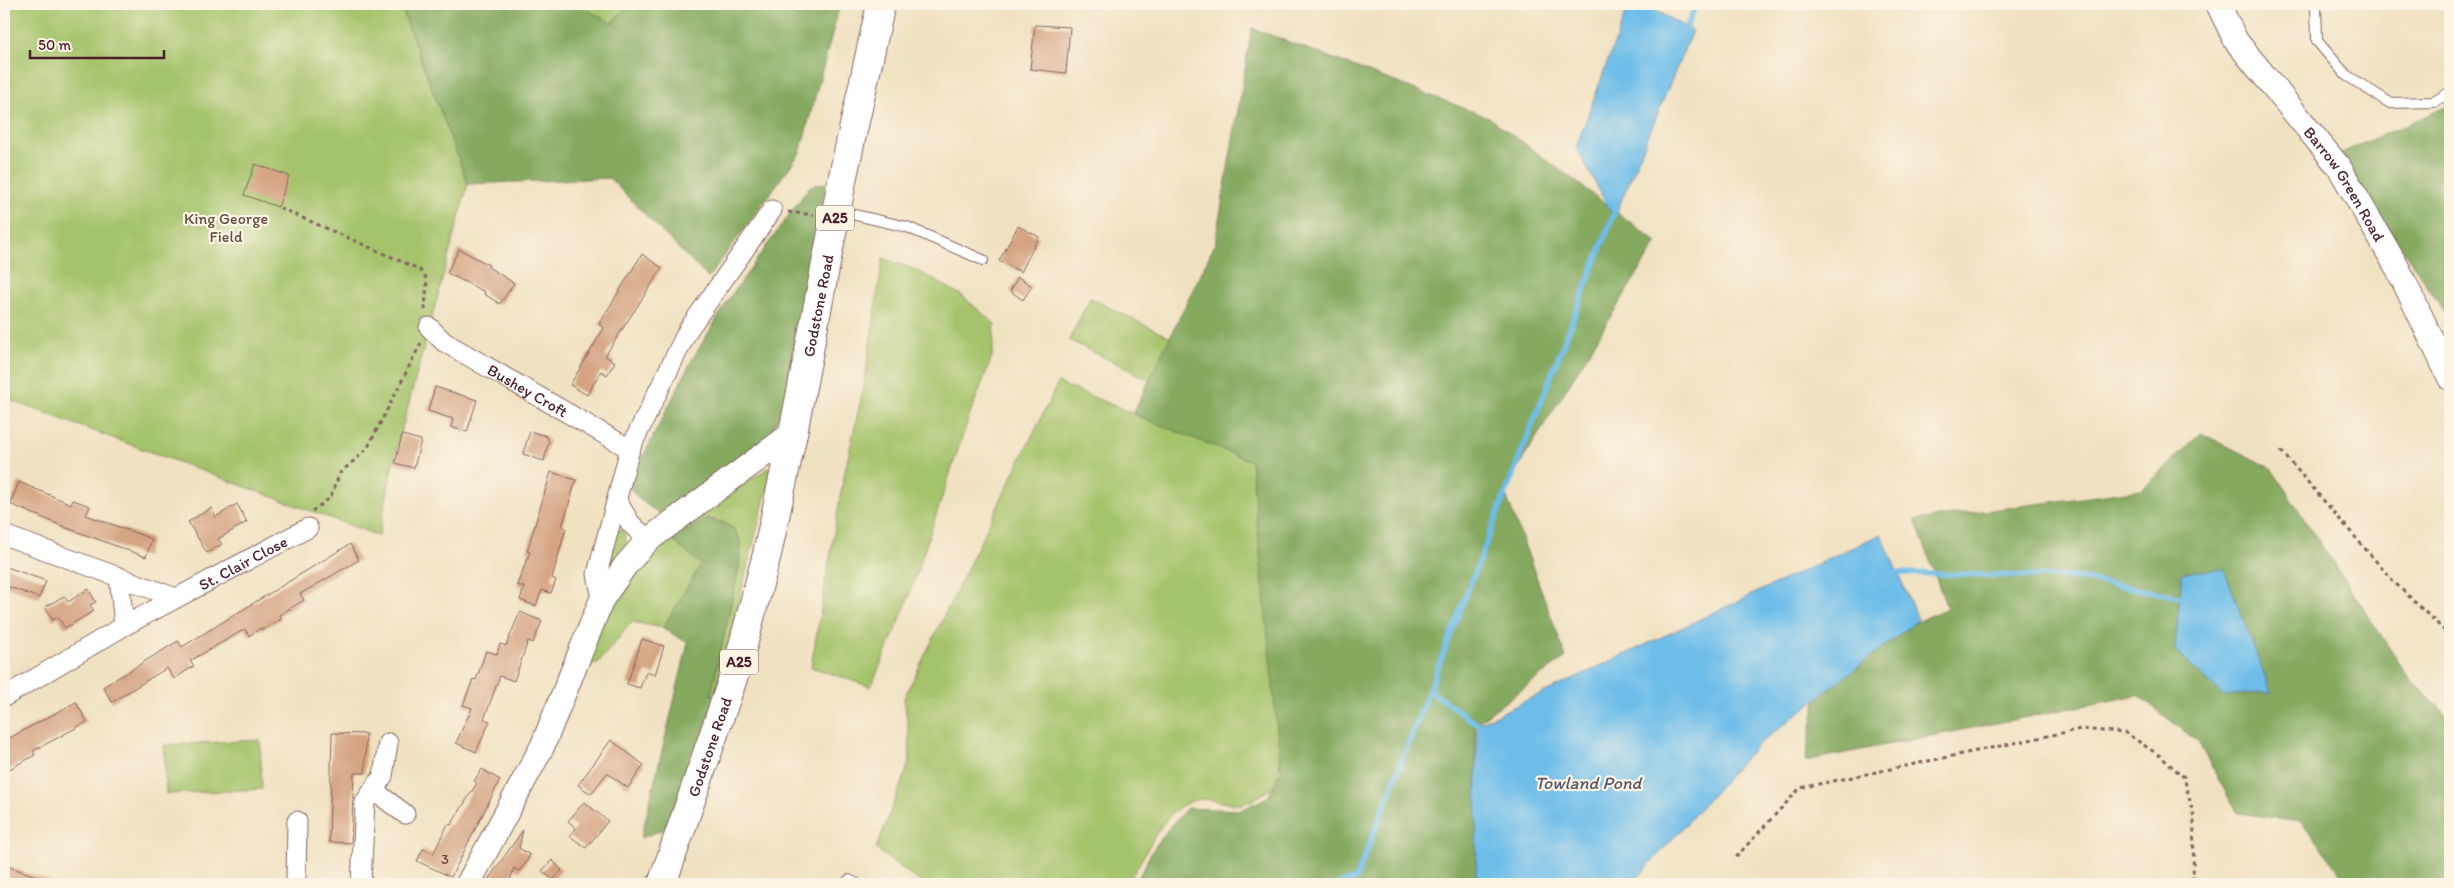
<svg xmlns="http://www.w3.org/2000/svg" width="2454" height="888" font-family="Itim,sans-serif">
<rect width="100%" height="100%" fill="#fcf5e5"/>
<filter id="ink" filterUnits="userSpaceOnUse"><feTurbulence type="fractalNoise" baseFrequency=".02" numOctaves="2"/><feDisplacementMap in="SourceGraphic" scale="10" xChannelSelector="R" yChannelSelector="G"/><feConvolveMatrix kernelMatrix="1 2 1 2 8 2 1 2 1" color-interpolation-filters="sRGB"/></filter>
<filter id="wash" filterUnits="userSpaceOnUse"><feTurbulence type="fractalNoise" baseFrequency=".0096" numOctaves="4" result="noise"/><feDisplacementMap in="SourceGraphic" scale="20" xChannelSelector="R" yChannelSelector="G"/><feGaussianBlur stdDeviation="1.12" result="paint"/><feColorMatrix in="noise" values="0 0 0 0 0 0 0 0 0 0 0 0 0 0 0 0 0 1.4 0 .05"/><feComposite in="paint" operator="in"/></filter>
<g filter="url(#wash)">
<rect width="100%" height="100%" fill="#f0e1c1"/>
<g fill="#a5c36b" stroke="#78714b">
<path d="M4 4H400L468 184 394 458 379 536 4 398Z"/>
<path d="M539 4H646L613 44Z"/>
<path d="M883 258 916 270 961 295 995 324 992 357 969 417 907 602 871 687 811 667 843 481 864 385Z"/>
<path d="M1090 298 1171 338 1150 380 1069 340Z"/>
<path d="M1058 383 1251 461 1286 726 1276 785C1267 790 1252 803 1242 804 1227 805 1210 797 1196 800 1158 809 1148 859 1125 884H923L876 849 910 761 909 734 904 698Z"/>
<path d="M768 468 772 470 715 695 711 694 739 567 741 543 734 529 722 522 706 518 673 540 702 564 663 628 632 622 596 665 587 662C609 568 695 519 768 468Z"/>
<path d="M616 530H621L625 535 627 545 608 569Z"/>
<path d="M260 740 262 789 166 794 164 745Z"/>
</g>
<g fill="#84a95f" stroke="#676445">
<path d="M400 4H577L612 23 630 4H840L800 153 708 278 609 178 468 184Z"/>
<path d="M1252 28 1490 118 1657 242 1504 490 1566 657 1475 724 1478 884H1131C1143 874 1145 864 1152 851 1162 835 1175 822 1187 808L1241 810 1268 797 1281 771 1251 461 1133 414 1215 244Z"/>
<path d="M2450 105V320L2339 154Z"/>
<path d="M826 183 787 400 770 433 662 516 638 498 628 486 692 360 732 294 810 186Z"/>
<path d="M2201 433 2271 468 2411 681 2450 718V884H2349L2301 821 2237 813 2198 742 2138 695 1805 761 1822 667 1947 608 1915 520 2142 490Z"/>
<path d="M706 518 722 522 734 529 741 543 739 567 711 694 715 695 677 824 641 838 688 643 663 628 701 564 673 541Z"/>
</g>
<g fill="#6ebde9" stroke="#5c6e8a">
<path d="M1629 4H1644L1692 31 1614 218 1576 147Z"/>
<path d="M1881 534 1918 620 1755 747 1632 884H1476L1477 724Z"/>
<path d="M2224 569 2271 692 2224 696 2175 651 2182 573Z"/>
</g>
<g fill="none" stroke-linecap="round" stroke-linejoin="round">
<g stroke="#6ebde9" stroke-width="5.5">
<path d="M1684 34 1696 4"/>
<path d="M1898 573 2073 577 2180 597"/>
<path d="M1429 690 1477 724"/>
<path d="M1337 884 1356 879 1615 211"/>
</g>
</g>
<g id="blocks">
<g fill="#d4a382">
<path d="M1035 25 1070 27 1066 73 1030 69Z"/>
<path d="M255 164 289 176 278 207 244 195Z"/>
<path d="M1018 226 1039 237 1021 272 999 261Z"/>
<path d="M459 249 489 265 488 267 514 283 500 304 484 294 485 292 447 273Z"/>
<path d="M642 254 662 268 605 356 615 362 607 375 601 371 587 395 570 385 604 328 599 324Z"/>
<path d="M1018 277 1032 286 1023 300 1010 291Z"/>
<path d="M435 387 477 400 467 432 451 427 453 419 428 411Z"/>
<path d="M530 431 546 436 549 441 544 461 523 454Z"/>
<path d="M402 435 421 440 414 468 395 463Z"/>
<path d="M551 472 576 480 562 527 566 528 552 578 556 580 551 593 542 590 536 606 520 600 524 587 517 585 530 552 527 551Z"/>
<path d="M19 482 71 504 73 500 90 506 86 515 152 539 146 557 67 528 10 504Z"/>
<path d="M237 504 247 522 218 539 222 544 207 553 188 522 211 508 216 517Z"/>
<path d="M350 544 359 560 300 594 304 600 279 615 281 619 262 630 261 628 249 636 245 629 190 661 194 666 174 679 167 668 112 702 103 687 178 641 182 647Z"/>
<path d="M4 566 46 581 39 598 4 585Z"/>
<path d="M88 589 96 602 90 605 94 611 65 628 58 617 53 620 45 607 64 596 68 602Z"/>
<path d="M520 612 542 621 533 643 528 641 514 681 500 676 484 719 490 721 476 752 456 743 472 708 463 705 473 679 476 680 486 651 497 654 500 644 506 646Z"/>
<path d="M642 639 664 646 655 675 646 672 640 688 627 684Z"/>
<path d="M76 702 87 722 33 751 35 755 4 772V741Z"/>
<path d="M332 733 366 734 365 773H354L351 843 329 842Z"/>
<path d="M611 740 644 765 628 788 607 773 591 794 578 785Z"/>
<path d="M482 769 500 780 451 877 417 861 423 849 433 854 448 824 451 825 477 783 474 781Z"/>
<path d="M584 802 608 821 586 848 570 836 576 828 568 821Z"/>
<path d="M523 830 519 848 530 855 525 864 519 871 514 868 509 884H485Z"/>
<path d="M552 860 562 870 553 880 542 871Z"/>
<path d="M4 865 53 882V884H4Z"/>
</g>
</g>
</g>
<g filter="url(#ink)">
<use href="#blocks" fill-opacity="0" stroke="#846360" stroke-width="1"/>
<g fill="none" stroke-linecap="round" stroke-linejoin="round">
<g stroke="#846360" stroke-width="12">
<g id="service">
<path d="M2316 4 2317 41 2346 75 2390 103 2434 102 2450 92"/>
<path d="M838 211 907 227 983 260"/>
<path d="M845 884 849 880 857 884"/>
</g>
</g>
<g stroke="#846360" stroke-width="21">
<g id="minor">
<path id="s1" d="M429 327 444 342 630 449"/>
<path d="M617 501 631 524 648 540"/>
<path d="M4 535 176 598"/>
<path d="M119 577 124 626"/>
<path d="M602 599 597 574 630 449 688 330 772 210"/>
<path id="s2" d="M4 697 124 626 308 528"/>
<path d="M373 790 405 814"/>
<path d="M296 884 297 821"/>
<path d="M361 884 365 802 383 776 388 743"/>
</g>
</g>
<g stroke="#846360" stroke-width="26">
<g id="tertiary">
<path id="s3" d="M2218 4 2236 41 2339 167 2398 269 2450 378"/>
<path d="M468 884 542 747 602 599 625 566 648 540 793 433"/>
</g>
</g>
<g stroke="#846360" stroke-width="30">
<g id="primary">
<path id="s4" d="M662 884 738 664 767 554 793 433 844 171 881 4"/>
</g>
</g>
<g stroke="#846360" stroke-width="3" stroke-dasharray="4 4" stroke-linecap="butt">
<path d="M280 208 419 269 427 279 425 310"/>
<path d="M788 212 814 215"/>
<path d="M2281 451 2393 581 2450 636"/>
<path d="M312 511 330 498 340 473 367 449 421 343"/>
<path d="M1736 857 1800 788 2081 729 2126 733 2160 756 2184 777 2194 817 2193 884"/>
</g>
<use href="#service" stroke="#fff" stroke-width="10"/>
<use href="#minor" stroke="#fff" stroke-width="19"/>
<use href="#tertiary" stroke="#fff" stroke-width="24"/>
<use href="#primary" stroke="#fff" stroke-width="28"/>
</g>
</g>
<g text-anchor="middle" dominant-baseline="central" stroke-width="4.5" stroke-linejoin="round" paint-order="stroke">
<g font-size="14" fill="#6c4041">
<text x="445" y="859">3</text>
</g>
<g fill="#fcf5e5" stroke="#7f5f63" stroke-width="1">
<rect x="816" y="205.5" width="38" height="25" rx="4"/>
<rect x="720" y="649.5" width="38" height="25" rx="4"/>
</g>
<g font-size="15" font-weight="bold" fill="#4a1f2b">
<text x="835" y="218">A25</text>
<text x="739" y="662">A25</text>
</g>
<g font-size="16" fill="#4a1f2b" stroke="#fcf5e5">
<text stroke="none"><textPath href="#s3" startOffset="221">Barrow Green Road</textPath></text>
<text stroke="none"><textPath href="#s4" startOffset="600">Godstone Road</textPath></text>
<text stroke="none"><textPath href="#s1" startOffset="118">Bushey Croft</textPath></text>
<text stroke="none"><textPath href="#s2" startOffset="274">St. Clair Close</textPath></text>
<text stroke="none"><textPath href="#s4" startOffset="145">Godstone Road</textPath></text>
</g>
<g font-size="16" fill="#65503e" stroke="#fcf5e5">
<text x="226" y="218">King George<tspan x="226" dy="18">Field</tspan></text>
</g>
<g font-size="18" font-style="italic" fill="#57566e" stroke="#fcf5e5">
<text x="1588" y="783">Towland Pond</text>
</g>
</g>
<rect width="2454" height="888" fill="none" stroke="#fcf5e5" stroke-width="20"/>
<path d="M30 50v8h134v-8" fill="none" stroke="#4a1f2b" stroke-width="2.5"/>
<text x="38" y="50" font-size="15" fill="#4a1f2b" stroke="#fcf5e5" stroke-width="4" paint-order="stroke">50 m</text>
</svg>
